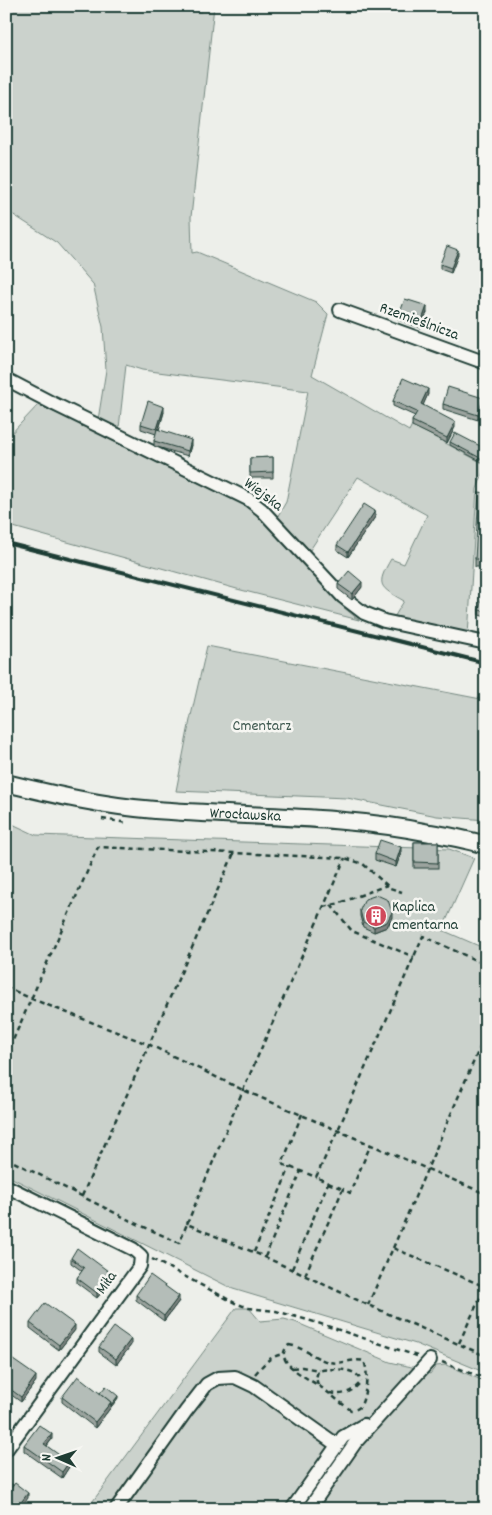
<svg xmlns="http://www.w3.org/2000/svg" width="492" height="1515" font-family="Dekko,sans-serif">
<rect width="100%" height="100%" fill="#edefea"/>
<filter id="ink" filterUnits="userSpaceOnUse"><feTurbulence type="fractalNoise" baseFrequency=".02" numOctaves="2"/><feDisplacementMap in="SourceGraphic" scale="10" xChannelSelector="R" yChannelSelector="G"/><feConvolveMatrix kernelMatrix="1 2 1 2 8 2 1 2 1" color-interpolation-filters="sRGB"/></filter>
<g filter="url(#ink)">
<g fill="#cbd2cc" stroke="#758880">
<path d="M6 6H143L201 12 202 6H214L191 217 192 253 197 252 316 302 328 314 312 375 409 431 412 425 486 465 477 489 468 636 393 619 404 601C380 587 375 586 391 559L404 564 427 515 358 477 308 553 276 519 286 502 308 391 142 370 126 365 119 428 98 420 106 370 103 327 93 284 57 243 6 210Z"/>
<path d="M38 405 79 423 238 501 259 516 343 607 359 620 237 589 6 525V439Z"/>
<path d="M207 646 486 700V820L437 816 347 798 176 791 190 720Z"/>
<path d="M6 821 36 835 449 849 474 858 442 930 486 949V1373L416 1344 233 1289 6 1175Z"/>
<path d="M236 1308H249L260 1321 284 1319 295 1322 390 1362 416 1368 430 1374 436 1366 446 1365 486 1382V1509H87Z"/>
</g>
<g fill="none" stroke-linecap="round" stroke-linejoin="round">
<g stroke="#1f3d34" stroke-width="16">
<g id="minor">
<path d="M340 310 486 363"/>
<path d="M6 379 52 403 248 499 262 510 343 597 364 613 384 621 486 643"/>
<path d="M6 1186 133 1249 141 1256 140 1266 6 1450"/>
<path d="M116 1509 186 1411 207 1384 218 1378 235 1377 254 1386 337 1445"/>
<path d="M292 1509 343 1437 364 1425 368 1428"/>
<path d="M309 1509 355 1443 430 1360"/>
</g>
</g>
<g stroke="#1f3d34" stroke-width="20">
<g id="major">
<path id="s1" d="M6 783C55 795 104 806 155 810 247 817 340 815 430 833 449 836 468 840 486 845"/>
</g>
</g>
<g stroke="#1f3d34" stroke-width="2.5" stroke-dasharray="5 4" stroke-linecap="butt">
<path d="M102 819 128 823"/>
<path d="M331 905 352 931 414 957"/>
<path d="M324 907 340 903 387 885"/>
<path d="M390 923 404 928"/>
<path d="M6 987 32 999 150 1045 243 1090 486 1194"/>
<path d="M6 1056 98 847 345 858 363 864 390 888 402 892"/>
<path d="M302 1114 282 1164 316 1177 338 1130 423 936 486 965"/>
<path d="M6 1158 129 1220 179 1243 187 1224 265 1257 368 1305 486 1356"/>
<path d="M328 1183 343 1189"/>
<path d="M82 1196 234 853"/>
<path d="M187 1224 243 1090 345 858"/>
<path d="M393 1248 486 1033"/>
<path d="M254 1252 290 1167"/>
<path d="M265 1257 301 1171"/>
<path d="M152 1259 235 1303 249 1308 276 1311 318 1323 417 1356"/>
<path d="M292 1269 328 1183 316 1177"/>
<path d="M305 1275 343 1189 350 1193 371 1144"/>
<path d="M368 1305 393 1248 486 1287"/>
<path d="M459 1343 486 1285"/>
<path d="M289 1345C304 1347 315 1359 329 1362 341 1365 352 1358 364 1361 369 1372 366 1394 361 1405 359 1409 355 1410 351 1410 340 1403 330 1393 319 1386 308 1378 270 1361 289 1345Z"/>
<path d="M442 1362 486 1379"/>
<path d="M292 1368 302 1367 319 1370"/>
<path d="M255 1374C264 1364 269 1356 284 1354"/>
<path d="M318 1385 316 1378 318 1371C329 1368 359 1367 361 1382"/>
<path d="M330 1393C344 1396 352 1392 361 1382"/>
</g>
<use href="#minor" stroke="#f6f6f2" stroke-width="12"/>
<use href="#major" stroke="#f6f6f2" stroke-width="16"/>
<path stroke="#1f3d34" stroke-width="4" d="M6 543 486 663"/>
</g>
<g fill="#9ba39e" stroke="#1f3d34">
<path d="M458 255 451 273 440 269V264Z"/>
<path d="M427 312 421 328 399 320V315Z"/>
<path d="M428 394 423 405 455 427 447 443 412 426V421L415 416 393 406V401Z"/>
<path d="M483 403 478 420 443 409V404Z"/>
<path d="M164 412 159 430 191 445 188 456 154 446V441L156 434 141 429V424Z"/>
<path d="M450 442 486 449V464L450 445Z"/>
<path d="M273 457V478H250V458Z"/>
<path d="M486 493 484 567H475V559Z"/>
<path d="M375 517 348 557 337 550V545Z"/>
<path d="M338 584 362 587 352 600 338 589Z"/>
<path d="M486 585V617L479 615V610Z"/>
<rect x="414" y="842" width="24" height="26"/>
<path d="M401 853 396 867 375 860V854Z"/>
<path d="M360 910 392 917 387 927 374 932 363 927 360 916Z"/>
<path d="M71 1258 112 1279 97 1298 77 1283V1278L82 1271 71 1263Z"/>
<path d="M136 1295 179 1301 164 1321 136 1300Z"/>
<path d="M30 1323 75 1330 59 1350 30 1328Z"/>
<path d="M131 1345 116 1365 99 1352V1347Z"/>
<path d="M6 1355 36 1381 21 1402 6 1391V1380L9 1376 6 1375Z"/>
<path d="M100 1393 118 1398 95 1428 62 1402V1397Z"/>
<path d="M52 1439 47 1446 69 1467 62 1478 24 1451V1445Z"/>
</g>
<g fill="#7e8481" stroke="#1f3d34">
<path d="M458 250V255L451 273V268Z"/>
<path d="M427 306V312L421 328V323Z"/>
<path d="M428 389V394L421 410V404Z"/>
<path d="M483 398V403L478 420V415Z"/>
<path d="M164 407V412L157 435V429Z"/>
<path d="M455 422V427L447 443V438Z"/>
<path d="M191 440V445L188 456V451Z"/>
<path d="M375 511V517L348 557V552Z"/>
<path d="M362 582V587L352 600V594Z"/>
<path d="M401 847V853L396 867V862Z"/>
<path d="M392 912V917L387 927 374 932V927Z"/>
<path d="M112 1274V1279L97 1298V1293Z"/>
<path d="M179 1296V1301L164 1321V1316Z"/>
<path d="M75 1325V1330L59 1350V1345Z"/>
<path d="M131 1339V1345L116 1365V1359Z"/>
<path d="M36 1376V1381L21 1402V1397Z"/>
<path d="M118 1396V1398L111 1407V1405Z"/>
<path d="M111 1402V1407L95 1428V1422Z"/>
<path d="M52 1434V1439L44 1449V1444Z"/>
<path d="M69 1462V1467L62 1478V1472Z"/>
<path d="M28 1493V1498L20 1509H16Z"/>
</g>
<g fill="#b4bdb8" stroke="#1f3d34">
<path d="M447 246 458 250 451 268 440 264Z"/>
<path d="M405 299 427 306 421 323 399 315Z"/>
<path d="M403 378 428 389 421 404 455 422 447 438 412 421 417 412 393 401Z"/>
<path d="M448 387 483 398 478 415 443 404Z"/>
<path d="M148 401 164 407 157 429 141 424Z"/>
<path d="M157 429 191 440 188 451 154 441Z"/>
<path d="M455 433 486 449V461L450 442Z"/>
<path d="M273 457V472L250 473V458Z"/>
<path d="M479 492 486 493V533L484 559H475Z"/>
<path d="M364 504 375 511 348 552 337 545Z"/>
<path d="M349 571 362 582 352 594 338 584Z"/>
<path d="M485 584 486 585V611L479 610Z"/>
<path d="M380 840 401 847 396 862 375 854Z"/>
<path d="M414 842H438V863L414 862Z"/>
<path d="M377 895 388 900 392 912 387 922 374 927 363 922 360 910 365 899Z"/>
<path d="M77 1248 112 1274 97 1293 77 1278 84 1268 71 1258Z"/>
<path d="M150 1275 179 1296 164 1316 136 1295Z"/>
<path d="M45 1303 75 1325 59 1345 30 1323Z"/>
<path d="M114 1327 131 1339 116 1359 99 1347Z"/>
<path d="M6 1355 36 1376 21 1397 6 1386V1380L11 1373 6 1369Z"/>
<path d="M78 1376 111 1402 95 1422 62 1397Z"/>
<path d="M106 1386 118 1396 111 1405V1402L100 1393Z"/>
<path d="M39 1425 52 1434 44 1444 69 1462 62 1472 24 1445Z"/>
<path d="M6 1480 13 1485 6 1495Z"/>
<path d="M15 1483 28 1493 16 1509H7L6 1508V1495Z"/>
</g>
</g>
<defs>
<g id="building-disc" transform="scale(1.125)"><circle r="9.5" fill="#d1495b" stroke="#f6f6f2"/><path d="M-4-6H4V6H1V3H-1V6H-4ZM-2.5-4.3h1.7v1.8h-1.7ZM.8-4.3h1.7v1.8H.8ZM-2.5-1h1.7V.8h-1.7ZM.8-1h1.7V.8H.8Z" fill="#fff"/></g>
</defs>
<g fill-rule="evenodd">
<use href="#building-disc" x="376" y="916"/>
</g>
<g text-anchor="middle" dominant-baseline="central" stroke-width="5" stroke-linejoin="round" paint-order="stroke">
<g font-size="16" fill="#1f3d34" stroke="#f6f6f2">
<text transform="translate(419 322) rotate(20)">Rzemieślnicza</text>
<text transform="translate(263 495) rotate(37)">Wiejska</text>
<text stroke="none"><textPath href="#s1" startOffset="242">Wrocławska</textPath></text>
<text transform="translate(107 1283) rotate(-55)">Miła</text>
</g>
<g font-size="16" fill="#415b52" stroke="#f6f6f2">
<text x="262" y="726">Cmentarz</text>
</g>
<g font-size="16" fill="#1f3d34" stroke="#f6f6f2" text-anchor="start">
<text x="392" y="907">Kaplica<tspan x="392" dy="18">cmentarna</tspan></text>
</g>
</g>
<rect width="492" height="1515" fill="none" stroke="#f6f6f2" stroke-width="25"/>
<rect x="12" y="12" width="467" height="1490" fill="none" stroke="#1f3d34" stroke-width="2" filter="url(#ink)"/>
<g transform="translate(58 1458) rotate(272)" stroke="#f6f6f2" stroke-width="4" paint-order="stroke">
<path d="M0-4L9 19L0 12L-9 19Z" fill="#1f3d34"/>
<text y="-8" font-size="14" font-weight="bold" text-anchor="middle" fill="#1f3d34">N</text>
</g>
</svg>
